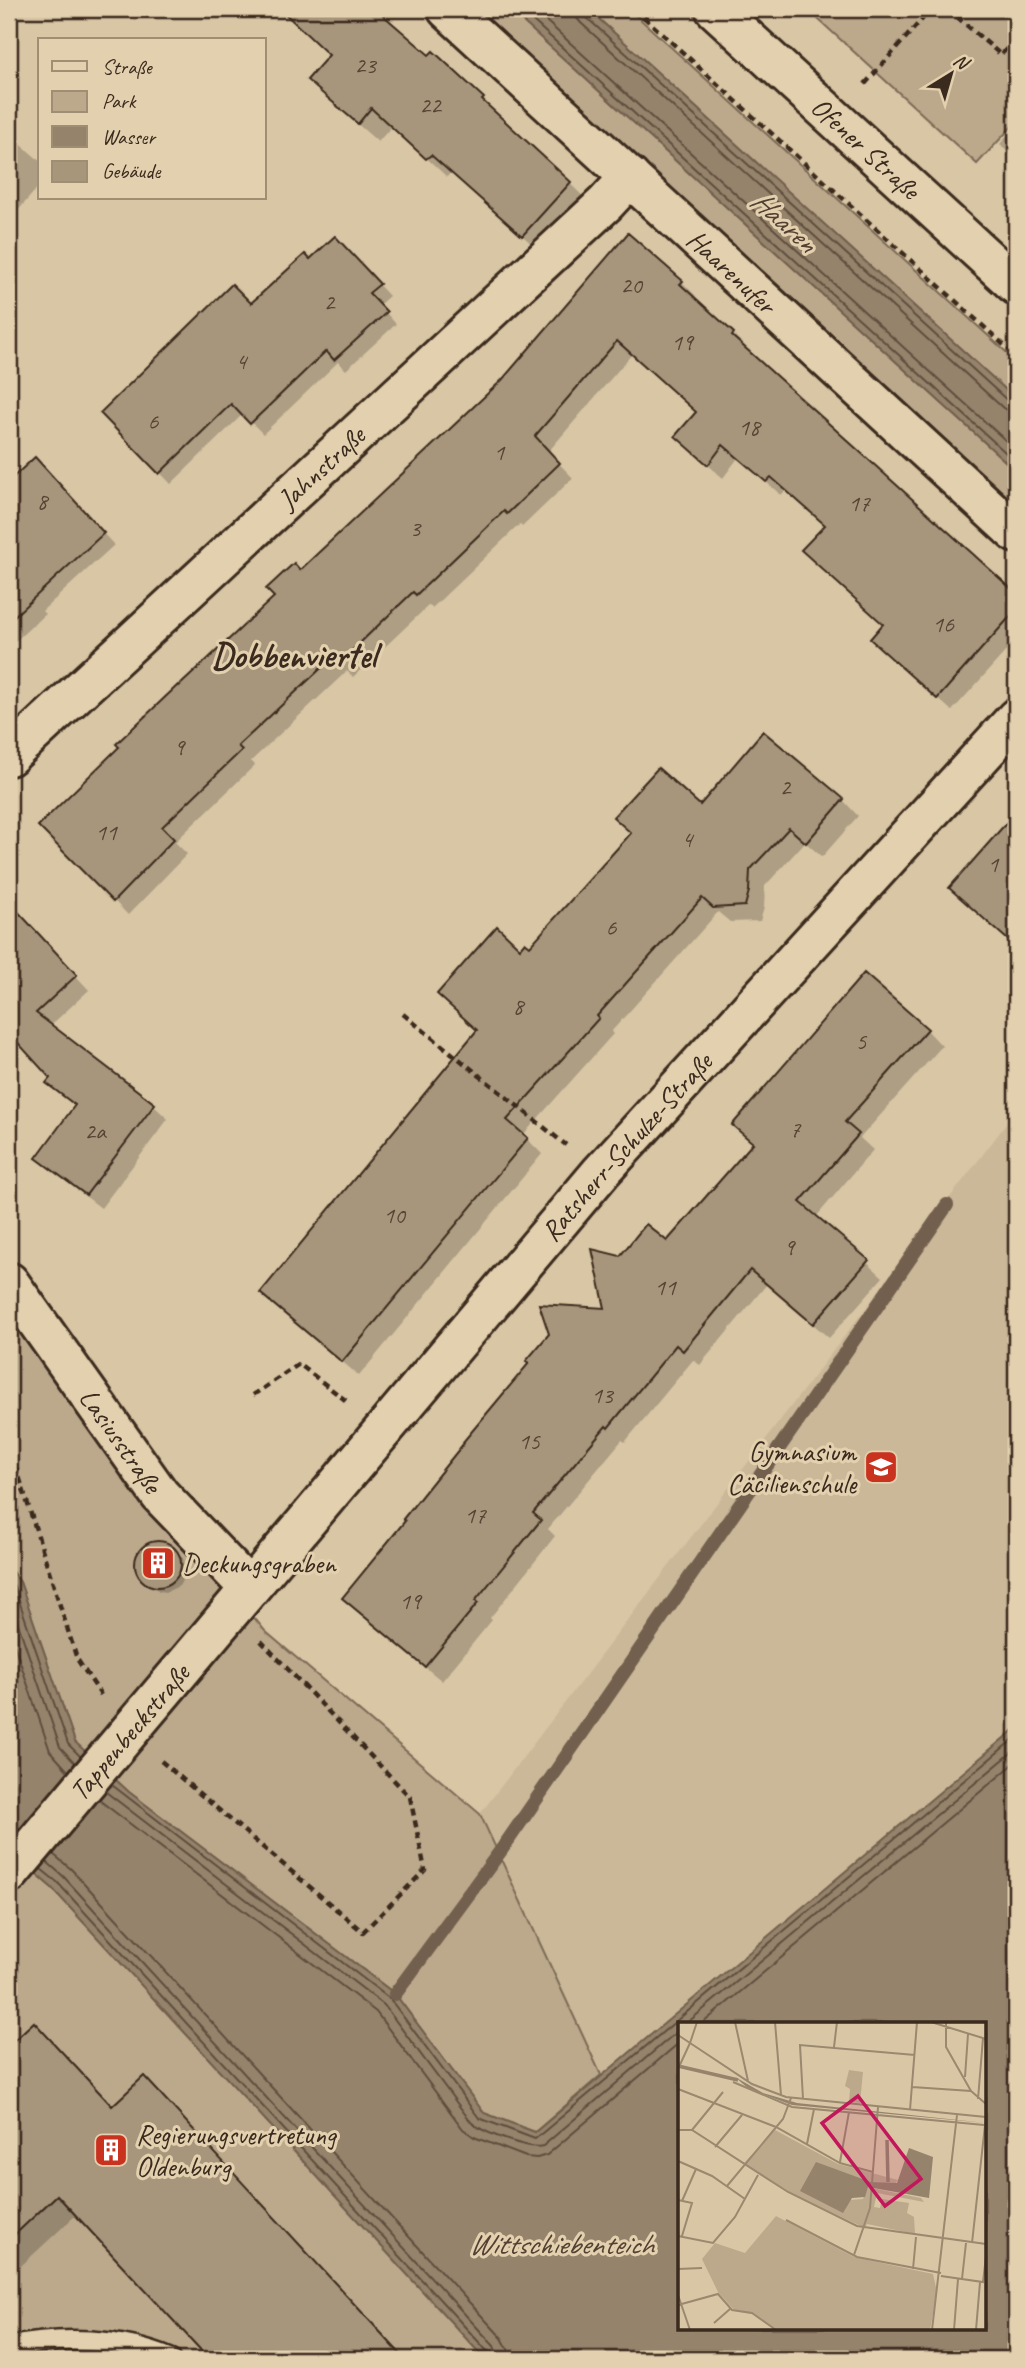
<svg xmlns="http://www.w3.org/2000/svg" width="1025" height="2368" font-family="Caveat,sans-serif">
<rect width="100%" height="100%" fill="#d9c6a5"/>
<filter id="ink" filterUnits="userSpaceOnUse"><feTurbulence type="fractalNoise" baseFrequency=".0143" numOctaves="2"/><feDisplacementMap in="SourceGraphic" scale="14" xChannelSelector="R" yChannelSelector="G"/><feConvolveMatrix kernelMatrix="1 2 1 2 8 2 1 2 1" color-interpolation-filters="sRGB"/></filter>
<g filter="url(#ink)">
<path fill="#cab898" d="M1016 1111V1728L601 2075 480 1814Z"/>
<g fill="#bca98c" stroke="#7c6a55" stroke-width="2">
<path d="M466 9H509L1016 471V513Z"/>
<path d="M588 9H629L1016 361V399Z"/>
<path d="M807 9H1016V122L977 164Z"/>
<path d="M9 1319 265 1631 480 1814 601 2075 535 2132 484 2113 395 1994 129 1792 75 1742 20 1582 9 1568Z"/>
<path d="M9 1851 51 1887 485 2359H405L144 2077 112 2106 34 2022 9 2045Z"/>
<path d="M57 2195 209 2359H9V2240Z"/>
</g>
<g fill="#96836c" stroke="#725f4d" stroke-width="2" fill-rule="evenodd">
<path d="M509 9H588L1016 399V471Z"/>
<path d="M9 1568 20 1582 75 1742 129 1792 395 1994 484 2113 535 2132 1016 1728V2359H485L51 1887 9 1851ZM680 2023H985V2328H680Z"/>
</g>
<g fill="#0003">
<path d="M282 9H386L381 15 482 99 589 202 543 254 451 172 447 177 392 126 378 142 329 99 309 80 331 56Z"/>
<path d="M1016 126V161L1000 144Z"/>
<path d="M9 134 40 161V185L9 221Z"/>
<path d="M346 249 389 296 379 305 396 324 346 370 338 362 263 434 243 414 171 484 103 413 252 306Z"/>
<path d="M682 282 696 296 693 299 733 334 747 348 745 350 1016 595V640L952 711 886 653 885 625 826 525 786 490 781 495 738 458 723 478 691 450 698 413 632 354 548 452 573 478 522 527 520 524 432 608 429 605 353 677 347 671 251 761 255 765 175 842 187 854 128 915 41 826 300 572Z"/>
<path d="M35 460 114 545 42 611 45 614 9 647V483Z"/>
<path d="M843 800 858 816 822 857 805 842 765 886 764 908 760 921 730 922 718 912 611 1032 613 1034 523 1135 542 1154 359 1376 262 1293 479 1031 521 950 530 948 700 808Z"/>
<path d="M1002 830 1016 843V946L962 899Z"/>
<path d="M9 903 89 990 50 1026 154 1106 168 1119 101 1208 52 1171 38 1157 76 1107 49 1083 52 1078 9 1030Z"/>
<path d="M927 1030 942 1046 860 1138 873 1150 816 1217 883 1277 829 1338 767 1284 700 1365 693 1360 625 1442 622 1440 548 1529 555 1536 490 1618 492 1620 442 1681 360 1614 344 1598 607 1310 621 1258 667 1243Z"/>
<path d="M151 1543H165L183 1558 186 1574 179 1586 166 1592 159 1591 140 1576 137 1569V1560L144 1547Z"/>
<path d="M34 2024 113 2108 164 2099 404 2359H211L77 2214 9 2277V2048Z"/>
</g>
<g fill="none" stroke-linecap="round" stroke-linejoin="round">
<g stroke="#5f4e3d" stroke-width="2">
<path d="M520 9 1016 462"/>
<path d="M533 9 1016 450"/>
<path d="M575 9 576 17 581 23 1003 408 1016 413"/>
<path d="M584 9 586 17 1009 402 1016 404"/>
<path d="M9 1579 14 1586 68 1744 81 1757"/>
<path d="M9 1597 60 1747 75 1763"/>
<path d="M9 1629 50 1751 68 1771"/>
<path d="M112 1785 390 1999 479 2118 535 2139 1016 1737"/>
<path d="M106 1792 384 2005 471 2122C481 2132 529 2150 543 2146L680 2029"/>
<path d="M99 1800 376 2012 463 2129 474 2137 526 2157 537 2158 547 2155 680 2042"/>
<path d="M53 1854 71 1869 502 2338 508 2349 509 2359"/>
<path d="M47 1862 63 1876 494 2346 499 2359"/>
<path d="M41 1869 57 1882 488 2352 490 2359"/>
<path d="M687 2023 1016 1749"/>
<path d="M703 2023 1016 1762"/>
</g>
<path stroke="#725f4d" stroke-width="14" d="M395 1994 502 1849 947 1205"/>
</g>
<g fill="#a8967b" stroke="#3b2a1e" stroke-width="2">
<path d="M280 9H376L429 55 433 51 484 98 482 100 571 182 522 236 431 155 426 159 371 108 358 124 307 80 329 55Z"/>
<path d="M628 233 683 281 680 284 734 333 732 336 1016 593V610L937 699 870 639 883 624 801 550 825 525 771 477 766 482 723 445 708 465 675 436 696 412 617 341 535 436 560 463 507 514 504 511 416 595 413 592 338 664 332 658 238 746 242 750 162 827 174 839 113 902 38 826 119 747 116 744 178 685 179 686 274 597 266 589 294 563 300 570 502 380Z"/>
<path d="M335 236 380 284 369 293 387 312 334 360 326 351 250 424 231 404 159 474 100 413 232 284 251 303 305 254 310 259Z"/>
<path d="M35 457 104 533 9 621V481Z"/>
<path d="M763 731 844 799 806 843 789 828 750 870 749 891 745 906 713 908 702 898 597 1016 599 1018 507 1120 528 1138 342 1362 260 1293 477 1030 437 994 497 926 520 948 525 942 530 946 631 833 613 817 658 768 700 805Z"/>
<path d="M1016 812V947L949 888Z"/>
<path d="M9 902 77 975 36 1013 155 1104 86 1195 36 1158 75 1105 46 1083 50 1078 11 1035 9 1038Z"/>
<path d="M864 973 928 1029 845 1122 859 1134 800 1202 869 1260 813 1324 750 1270 683 1351 676 1345 608 1428 606 1426 533 1513 541 1520 475 1601 478 1603 425 1667 342 1598 405 1521 403 1519 464 1443 463 1442 529 1363 526 1361 549 1334 539 1304 605 1308 592 1249 620 1256 646 1224 667 1241 753 1143 732 1125Z"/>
<circle cx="158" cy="1564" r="23"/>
<path d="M34 2022 112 2106 144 2076 405 2359H209L57 2195 9 2240V2045Z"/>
</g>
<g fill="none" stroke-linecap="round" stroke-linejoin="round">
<g stroke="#3b2a1e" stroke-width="24">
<path id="lane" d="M9 2347C63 2336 120 2338 171 2359"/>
</g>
<g stroke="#3b2a1e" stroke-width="44">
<g id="street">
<path id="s1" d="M447 9 1016 533"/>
<path id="s2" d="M9 756 606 203 630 177"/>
<path id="s3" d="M9 1282 160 1495 249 1588"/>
<path id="s4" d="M9 1874 601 1172 1016 718"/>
</g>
</g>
<g stroke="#3b2a1e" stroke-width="44">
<g id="secondary">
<path id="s5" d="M715 9 1016 285"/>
</g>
</g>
<g stroke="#3b2a1e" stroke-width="4.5" stroke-dasharray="7 5" stroke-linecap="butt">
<path d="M635 9 1016 356"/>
<path d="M948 9 1001 55 1016 38"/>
<path d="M865 84 931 9"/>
<path d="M403 1014 566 1145"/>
<path d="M253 1395 299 1364 349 1403"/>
<path d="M9 1456 17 1470 77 1659 101 1695"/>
<path d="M161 1761 363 1932 425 1870 410 1797 261 1641"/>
</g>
<use href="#lane" stroke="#e3d0ae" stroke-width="19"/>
<use href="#street" stroke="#e3d0ae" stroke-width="38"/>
<use href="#secondary" stroke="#e3d0ae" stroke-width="38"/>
</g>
</g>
<defs>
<g id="school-square" transform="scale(1.75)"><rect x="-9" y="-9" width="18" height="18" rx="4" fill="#c8321e" stroke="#e3d0ae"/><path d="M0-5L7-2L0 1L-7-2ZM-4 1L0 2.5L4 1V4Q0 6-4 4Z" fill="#fff"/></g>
<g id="building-square" transform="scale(1.75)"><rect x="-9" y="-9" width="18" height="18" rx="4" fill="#c8321e" stroke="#e3d0ae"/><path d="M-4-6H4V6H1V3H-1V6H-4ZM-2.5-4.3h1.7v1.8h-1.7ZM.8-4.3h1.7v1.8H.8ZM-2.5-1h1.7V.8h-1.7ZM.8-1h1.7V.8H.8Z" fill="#fff"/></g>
</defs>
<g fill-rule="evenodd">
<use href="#school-square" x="881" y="1467"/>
<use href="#building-square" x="158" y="1563"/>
<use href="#building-square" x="111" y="2150"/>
</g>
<g text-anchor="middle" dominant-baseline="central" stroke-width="6" stroke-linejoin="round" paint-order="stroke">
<g font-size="24" fill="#564535">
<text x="365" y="65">23</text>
<text x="430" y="105">22</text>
<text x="631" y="285">20</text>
<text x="329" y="302">2</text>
<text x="682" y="342">19</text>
<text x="241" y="361">4</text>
<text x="153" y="421">6</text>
<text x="749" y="427">18</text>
<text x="499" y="452">1</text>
<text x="42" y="501">8</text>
<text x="859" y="503">17</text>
<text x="415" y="528">3</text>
<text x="943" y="624">16</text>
<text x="179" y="747">9</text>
<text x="785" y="787">2</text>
<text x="106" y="832">11</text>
<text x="687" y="839">4</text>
<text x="993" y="864">1</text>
<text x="611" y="927">6</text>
<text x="518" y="1006">8</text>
<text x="861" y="1041">5</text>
<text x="795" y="1129">7</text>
<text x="95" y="1131">2a</text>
<text x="394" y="1215">10</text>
<text x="789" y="1247">9</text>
<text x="665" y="1287">11</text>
<text x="602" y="1395">13</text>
<text x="529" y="1441">15</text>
<text x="475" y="1515">17</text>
<text x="410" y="1601">19</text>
</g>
<g font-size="28" fill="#3b2a1e" stroke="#e3d0ae">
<text stroke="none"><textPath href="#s5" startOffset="205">Ofener Straße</textPath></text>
<text stroke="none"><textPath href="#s1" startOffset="387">Haarenufer</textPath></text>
<text stroke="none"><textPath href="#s2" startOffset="425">Jahnstraße</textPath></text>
<text stroke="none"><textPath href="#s4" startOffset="954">Ratsherr-Schulze-Straße</textPath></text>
<text stroke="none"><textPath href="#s3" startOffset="194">Lasiusstraße</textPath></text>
<text stroke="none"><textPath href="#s4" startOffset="186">Tappenbeckstraße</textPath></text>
</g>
<g font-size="28" fill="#3b2a1e" stroke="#e3d0ae" text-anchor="start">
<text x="856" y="1451" text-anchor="end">Gymnasium<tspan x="856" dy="32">Cäcilienschule</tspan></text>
<text x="182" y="1563">Deckungsgraben</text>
<text x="136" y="2134">Regierungsvertretung<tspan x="136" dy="32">Oldenburg</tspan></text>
</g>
<g font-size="30" font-style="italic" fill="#524032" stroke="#e3d0ae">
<text transform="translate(784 221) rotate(42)">Haaren</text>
<text x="561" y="2244">Wittschiebenteich</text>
</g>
<g font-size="35" font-weight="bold" fill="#3b2a1e" stroke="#e3d0ae">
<text x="294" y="655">Dobbenviertel</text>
</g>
</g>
<g transform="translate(678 2022)">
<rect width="308" height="308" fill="#d9c6a5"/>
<path d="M171 48 185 50 182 81 171 80 172 67 167 64ZM97 108 160 142 220 158 217 162 193 160 159 148 172 178 185 177 189 165 243 176 246 180 199 171 196 185 202 186 204 177 231 181 229 191 236 195 237 212 189 202 187 206 110 170 66 141ZM98 194 176 235 255 252 259 270 252 308H98L78 293 57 289 40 270 24 237 37 221 67 231Z" fill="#bca98c"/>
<path d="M57 55 85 71 119 81 308 101 114 83 71 67ZM231 126 255 135 251 176 190 165 187 175 174 176 165 191 122 169 138 140 193 160 219 161Z" fill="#96836c"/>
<path fill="none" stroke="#96836c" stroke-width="3.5" d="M0 44 60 58M209 118 210 160"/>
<path fill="none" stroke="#9a886f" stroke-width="2" d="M57 0 70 59M97 0 103 73M253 0 308 17M268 0V25L293 69M0 13 74 62 108 75 308 95M12 21 19 0M156 25 159 0M0 47 12 21M287 55 290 12M55 60 114 85 306 103M234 65 293 69 308 82M0 67 98 105 162 141 195 150M125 77 122 23 237 33M300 77 305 16M232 88 239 0M0 108H14L110 170 179 204 308 222M14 108 45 70M129 122 136 87M37 125 64 93M0 139 34 154 67 177M162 140 171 90M49 164 105 97 113 76M0 178 14 181 4 214M4 179 18 147M108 198 179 235 263 251M0 214 35 221 57 195 80 153M294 221 308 94M176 233 192 186 200 85M0 247 24 246M235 247 238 215M263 254 305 260 308 234M284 257 288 221M0 273 12 308M0 283 40 272 54 288 74 291 98 308M36 301 52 287M254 308 279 93M276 308 280 257M298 308 302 260"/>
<path fill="#c2185b" fill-opacity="0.15" stroke="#c2185b" stroke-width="3.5" d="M180 74 243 157 207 184 144 101Z"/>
<rect width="308" height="308" fill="none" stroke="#3b2a1e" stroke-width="3.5"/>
</g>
<rect width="1025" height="2368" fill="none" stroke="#e3d0ae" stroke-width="35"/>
<rect x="18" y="18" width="990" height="2333" fill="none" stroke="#3b2a1e" stroke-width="2.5" filter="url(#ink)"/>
<rect x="38" y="38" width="228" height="161" fill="#e3d0ae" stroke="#a08e74" stroke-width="2"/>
<rect x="52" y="61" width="35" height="10" fill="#e3d0ae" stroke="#a08e74" stroke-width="2"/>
<text x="102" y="74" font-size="21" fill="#3b2a1e">Straße</text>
<rect x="52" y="91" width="35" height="21" fill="#bca98c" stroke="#a08e74" stroke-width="2"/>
<text x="102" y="108" font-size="21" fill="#3b2a1e">Park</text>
<rect x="52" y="126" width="35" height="21" fill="#96836c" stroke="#a08e74" stroke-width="2"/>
<text x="102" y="144" font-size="21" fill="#3b2a1e">Wasser</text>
<rect x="52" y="161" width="35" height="21" fill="#a8967b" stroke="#a08e74" stroke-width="2"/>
<text x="102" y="178" font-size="21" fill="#3b2a1e">Gebäude</text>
<g transform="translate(951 74) rotate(37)" stroke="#e3d0ae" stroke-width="5" paint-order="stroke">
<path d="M0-5L12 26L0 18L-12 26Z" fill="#3b2a1e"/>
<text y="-10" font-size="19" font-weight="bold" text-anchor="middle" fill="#3b2a1e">N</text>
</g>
</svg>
